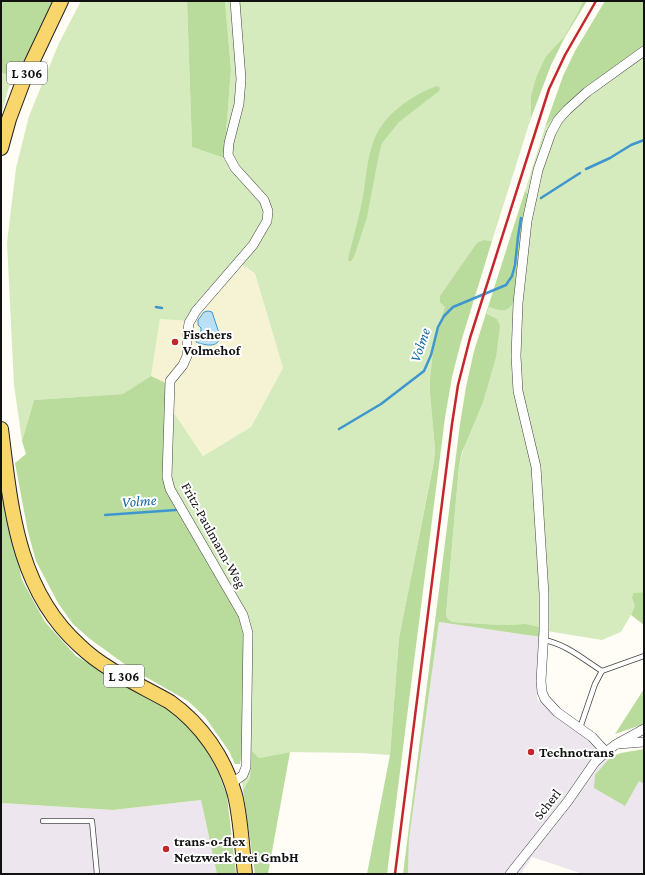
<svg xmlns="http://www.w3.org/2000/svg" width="645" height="875" font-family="'Crimson Pro',serif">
<rect width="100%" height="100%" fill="#fffdf5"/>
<g fill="#eee6ef">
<path d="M439 622 541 637 537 699 644 781V874H583L532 857 521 874H408L409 839Z"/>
<path d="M201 800 217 874H1V803L113 810Z"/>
</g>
<path fill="#f6f3d4" d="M241 263 255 275 283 368 251 427 203 456 168 404V384L151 376 160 319Z"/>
<g fill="#d5ebbd">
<path d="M81 1H187L192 147 224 158 231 70 225 1H583L578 12 564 37 546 56 532 108 531 118 492 241 484 240 445 307 435 335 430 394 435 449 434 460 399 638 390 755 361 753 290 752 259 758 252 751 250 778 243 790 242 783 248 630 175 489 167 459 168 404 203 456 251 427 283 368 255 274 241 263 193 321 160 319 151 376 124 394 34 400 22 441 14 385 7 243 16 168 29 116 59 43Z"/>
<path d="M644 56V592L635 593 636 606 621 632 602 640 547 631 536 449 520 380 522 301 526 241 535 197 545 162 552 140 559 125 568 113 582 101Z"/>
<path d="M1 72 20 82 9 86 1 116Z"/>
<path d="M556 115 549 128 529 195 525 191 545 127Z"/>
<path d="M515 302 513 361 533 472 541 627 526 624 501 625 452 622 448 619 446 615 459 466 497 319 487 315 489 307C502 312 506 313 515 302Z"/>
</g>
<g fill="#b9dc9c">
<path d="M1 1H58L20 82 1 72Z"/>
<path d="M187 1H225L231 70 224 158 192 147Z"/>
<path d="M583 1H587L565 37 551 65 531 118V96L536 78 546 56 564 37 578 12Z"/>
<path d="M605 1H644V45L584 89 571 100 545 127 563 76 575 51Z"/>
<path d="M437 86 440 88 439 91 399 122 382 143 379 154 367 217 354 257 351 261H349L348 259C353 238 359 218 363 197 366 178 367 158 374 140 384 114 412 95 437 86Z"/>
<path d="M525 191 529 195 515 302C506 313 502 312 489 307L487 314 497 319 500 326 496 357 483 402 462 452 459 466 446 615 448 619 452 622 501 625 526 624 541 627V637L439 622 409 839 408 874H403L460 424 466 387 474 351Z"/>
<path d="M484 240 492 241 461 342 452 377 445 418 387 874H367L390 755 399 638 434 461 435 449 430 394V380L435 335 445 307 440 302V296L477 243Z"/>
<path d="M151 376 168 384 167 459 182 514 240 619 245 638 243 748 240 764H235L229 751 205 717 188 701 130 668 90 639 73 624 58 603 36 561 28 532 15 463 26 454 22 441 34 400 123 394Z"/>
<path d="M1 488 3 500 22 580 45 622 76 656 168 709 200 737 218 772 227 796 236 874H217L201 800 113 810 1 803Z"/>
<path d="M644 592V625L631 615 635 606 632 597 634 593Z"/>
<path d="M644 689V724L615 734Z"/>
<path d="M644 749V784L639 781 625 806 594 788 595 775 608 760 613 756 621 753Z"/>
<path d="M252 751 259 758 290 752 268 874H255L243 790 250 778Z"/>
</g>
<path fill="#b9e0f7" stroke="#3f96cf" d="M208 311 212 312 220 336C219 349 204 345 196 342L198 333 201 331V328L198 325V320L204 312Z"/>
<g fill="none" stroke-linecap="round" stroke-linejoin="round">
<g stroke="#3f96cf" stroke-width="2.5">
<path d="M586 169 610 158 631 145 644 140"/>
<path d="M541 198 580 173"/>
<path d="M156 307 162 308"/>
<path d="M339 429 381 404 424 371 431 355 438 327 444 316 453 307 506 285 512 276 515 265 518 237 521 218"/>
<path d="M105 515 176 510"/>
</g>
<g stroke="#444" stroke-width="6">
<g id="service">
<path d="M543 640C565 643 584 660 602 671"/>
<path d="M580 728 595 684 602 671 644 656"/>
<path d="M43 821H92L97 874"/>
</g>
</g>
<g stroke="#444" stroke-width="10">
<g id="minor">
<path d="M618 744 644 742"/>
<path d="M606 752 592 737 557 712 545 699 542 692 541 681 544 630V594L536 467 518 391 516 356 518 303 527 221 538 170 551 133 558 120 567 110 587 92 644 51"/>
<path d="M231 784 243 775 246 767 248 633 243 615 170 489 167 477 170 381 183 365 187 356V337L189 323 196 311 253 245 267 221 268 211 264 200 235 168 228 155 229 143 239 104 241 79 235 1"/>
<path d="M510 874 568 801 595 762 606 752 615 745 644 729"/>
</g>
</g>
<g stroke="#222" stroke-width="16">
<g id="primary">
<path d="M1 148 9 119 24 79 61 1"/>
<path d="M1 429C11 508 17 590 80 646 105 670 140 685 170 702 201 724 225 758 235 795 241 820 242 848 245 874"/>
</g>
</g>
<use href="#service" stroke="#fff" stroke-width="4.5"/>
<use href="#minor" stroke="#fff" stroke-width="9"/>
<use href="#primary" stroke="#f9d66b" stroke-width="14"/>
<path stroke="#c4262e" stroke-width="2.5" d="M395 874 452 424 458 385 470 338 549 89 565 55 596 1"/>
</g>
<g fill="#c4262e" stroke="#fff" stroke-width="1.5">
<circle cx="175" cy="342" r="4"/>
<circle cx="531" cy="752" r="4"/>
<circle cx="166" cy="849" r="4"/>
</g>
<g text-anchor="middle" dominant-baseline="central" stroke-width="4" stroke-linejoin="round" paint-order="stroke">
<g fill="#fff" stroke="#585858" stroke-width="1">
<rect x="7" y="62" width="40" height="22" rx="3"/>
<rect x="104" y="665" width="40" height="22" rx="3"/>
</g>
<g font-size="13" font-weight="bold" fill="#111">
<text x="27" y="73">L 306</text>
<text x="124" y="676">L 306</text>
</g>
<g font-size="14" font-weight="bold" fill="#111" stroke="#fff" text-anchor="start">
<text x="183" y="334">Fischers<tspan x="183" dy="16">Volmehof</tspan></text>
<text x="539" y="752">Technotrans</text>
<text x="174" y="841">trans-o-flex<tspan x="174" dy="16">Netzwerk drei GmbH</tspan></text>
</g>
<g font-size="14" fill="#111" stroke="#fff">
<text transform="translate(214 535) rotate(61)">Fritz-Paulmann-Weg</text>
<text transform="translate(547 804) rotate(-52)">Scherl</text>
</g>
<g font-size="15" font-style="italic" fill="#1768a6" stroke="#fff">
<text transform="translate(420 345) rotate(-71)">Volme</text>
<text transform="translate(139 501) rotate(-4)">Volme</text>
</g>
</g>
<rect width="645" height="875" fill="none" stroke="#111111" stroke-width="4"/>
</svg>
